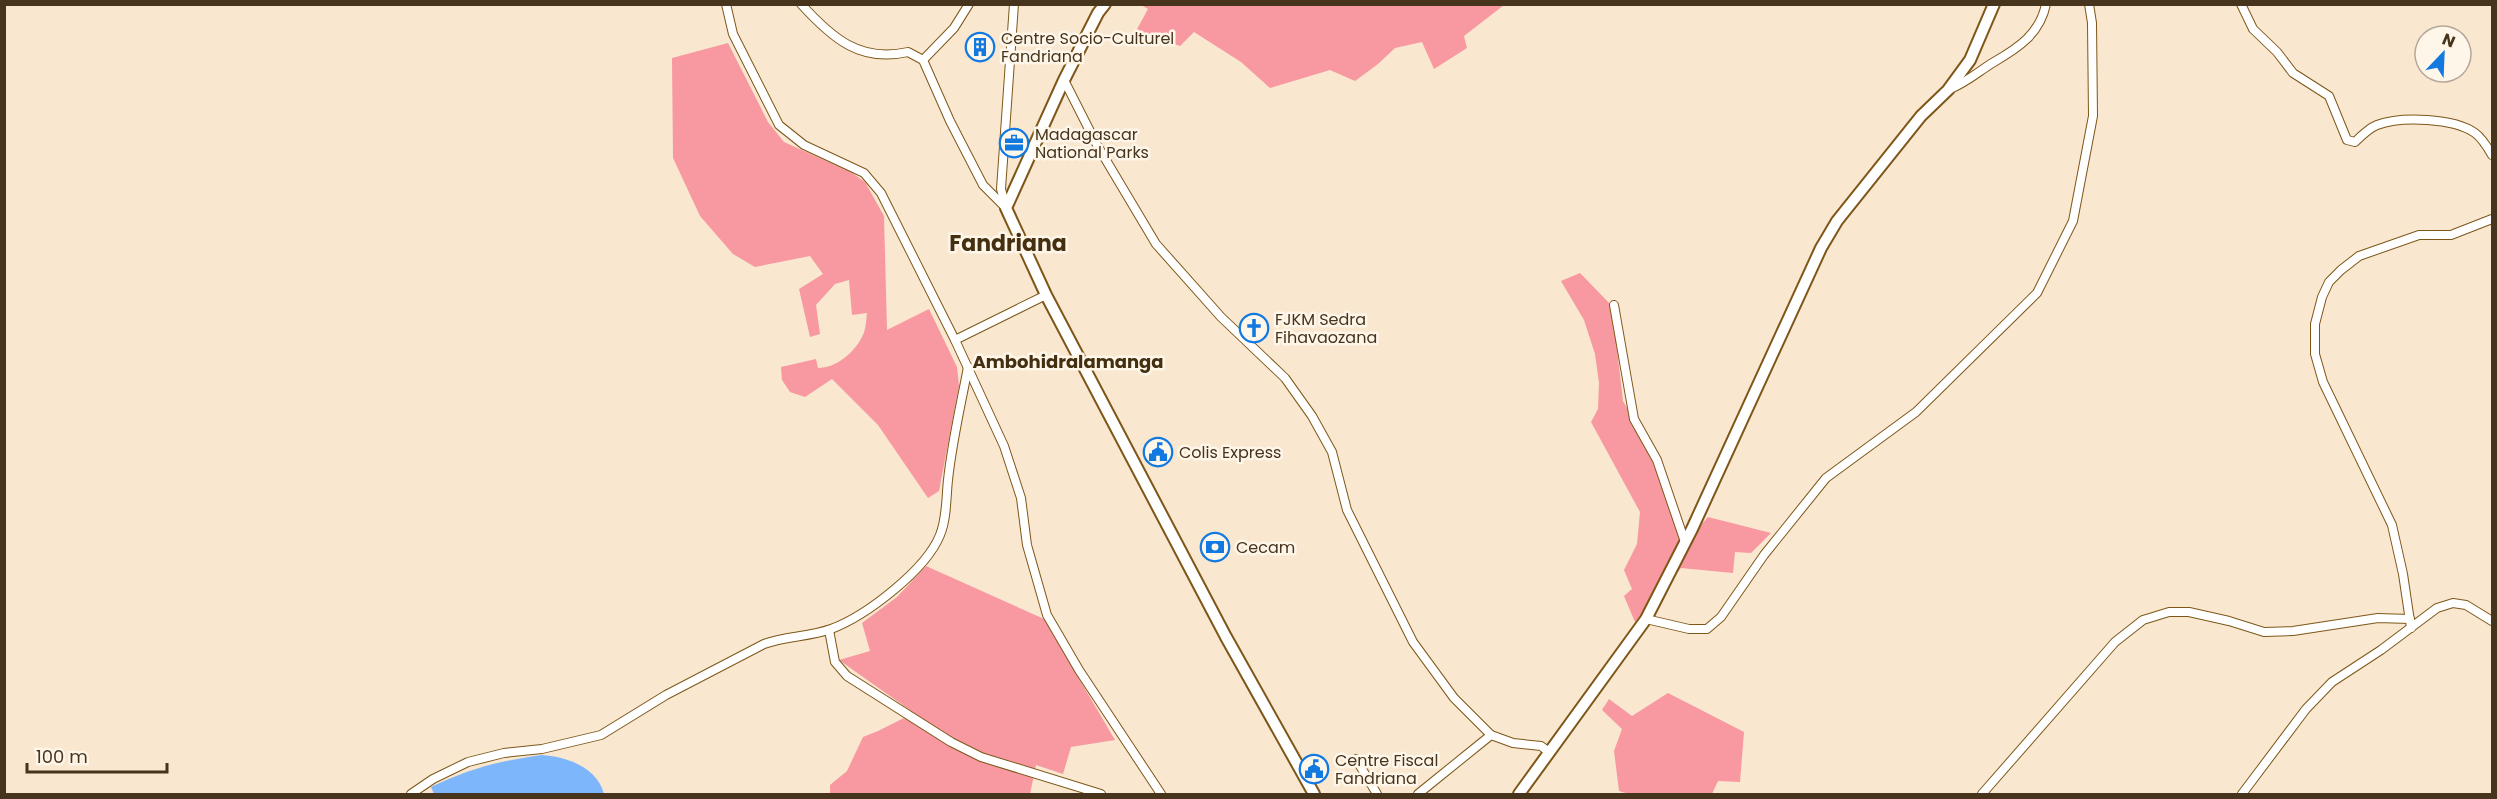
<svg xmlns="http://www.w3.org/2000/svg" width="2497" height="799" font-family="Poppins,sans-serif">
<rect width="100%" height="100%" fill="#f9e7d0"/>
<g fill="#f898a0">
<path d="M1141 5H1504L1464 36 1467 48 1434 69 1422 42 1395 48 1378 64 1355 81 1330 70 1270 88 1241 62 1194 32 1180 46 1136 31 1148 9Z"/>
<path d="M728 43 768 122 784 142 851 172 865 182 884 216 887 330 929 309 957 367 959 386 939 491 928 498 878 425 832 379 805 397 790 392 782 380 781 367 816 359 818 368C836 368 854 353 862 337 866 330 866 321 867 313L852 315 849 280 835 284 816 305 820 334 810 337 799 289 823 274 810 256 755 267 733 254 700 216 673 158 672 58Z"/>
<path d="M1580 273 1612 306 1623 401 1668 479 1686 542 1708 517 1771 533 1751 553 1735 552 1733 573 1681 568 1635 622 1624 596 1632 589 1624 570 1637 544 1640 512 1591 422 1598 409 1599 383 1595 354 1584 320 1561 281Z"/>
<path d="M926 566 1044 619 1115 740 1071 747 1063 774 1036 765 1030 794H830V785L847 771 863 737 878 731 914 713 839 660 870 651 862 623 897 597Z"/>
<path d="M1668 693 1744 732 1740 782 1718 781 1712 794H1629L1619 791 1614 751 1622 729 1602 710 1609 699 1632 716Z"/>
</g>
<path fill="#7eb6fb" d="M542 755C567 757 597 767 604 794H434L431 787C471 768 499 761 542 755Z"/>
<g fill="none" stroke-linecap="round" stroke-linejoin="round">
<g stroke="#7e5718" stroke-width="10">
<g id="street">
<path d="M726 4 733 34 779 125 804 145 864 173 881 193 955 340 1004 446 1021 498 1027 545 1047 615 1079 670 1161 794"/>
<path d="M801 4C832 38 860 63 908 52L923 60 950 121 983 185 1006 208"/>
<path d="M2241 4 2253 29 2277 52 2293 73 2329 96 2347 140 2355 142C2361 136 2369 128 2377 125 2401 116 2454 118 2475 133 2482 138 2488 148 2492 155"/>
<path d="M923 60 954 28 969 4"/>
<path d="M1064 80 1097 145 1156 244 1221 317 1285 378 1312 416 1332 452 1347 510 1413 642 1454 698 1491 735 1513 743 1541 746 1549 752"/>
<path d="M1950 89C1967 82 1979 71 1994 62 2018 48 2040 34 2046 4"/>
<path d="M1006 207 1001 189 1014 4"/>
<path d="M1614 305 1634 419 1657 460 1685 542"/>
<path d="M955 340 1046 295"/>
<path d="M1646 619 1689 629H1707L1721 617 1764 555 1826 478 1916 412 2037 293 2073 221 2093 116 2092 23 2089 4"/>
<path d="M2411 628 2403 574 2392 525 2323 382 2315 354V324L2322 297 2329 282 2341 270 2359 256 2419 235H2451L2492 219"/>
<path d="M829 630 835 662 847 676 951 742 981 757 1101 794"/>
<path d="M1356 759 1377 794"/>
<path d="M411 794 433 779 468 762 504 753 542 749 601 735 666 695 764 644C785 636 809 637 831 629 866 616 926 570 940 535 947 518 946 498 948 480 952 442 961 404 968 367"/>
<path d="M1418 794 1491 735"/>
<path d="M1982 794 2115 642 2143 620 2169 612H2189L2229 621 2264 632 2293 631 2378 618 2410 619"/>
<path d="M2242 794 2306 709 2332 682 2381 650 2437 608 2453 603 2466 605 2492 621"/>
</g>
</g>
<g stroke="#7e5718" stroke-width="14">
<g id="secondary">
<path d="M1105 4 1098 13 1064 80 1006 208 1046 295 1226 637 1314 794"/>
<path d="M1519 794 1646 619 1692 529 1821 248 1837 221 1921 116 1948 90 1970 60 1994 4"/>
</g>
</g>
<use href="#street" stroke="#fff" stroke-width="8"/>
<use href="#secondary" stroke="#fff" stroke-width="10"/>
</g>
<defs>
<g id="building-ring" transform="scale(1.5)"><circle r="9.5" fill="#fff6ea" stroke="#1279e1" stroke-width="1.5"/><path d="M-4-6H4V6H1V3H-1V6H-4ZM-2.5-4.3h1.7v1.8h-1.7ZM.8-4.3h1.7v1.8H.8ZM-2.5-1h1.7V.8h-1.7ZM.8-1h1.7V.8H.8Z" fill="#1279e1"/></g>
<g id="office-ring" transform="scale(1.5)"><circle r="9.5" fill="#fff6ea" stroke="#1279e1" stroke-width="1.5"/><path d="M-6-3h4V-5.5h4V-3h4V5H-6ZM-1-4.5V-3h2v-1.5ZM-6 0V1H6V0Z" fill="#1279e1"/></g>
<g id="church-ring" transform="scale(1.5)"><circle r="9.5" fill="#fff6ea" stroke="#1279e1" stroke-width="1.5"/><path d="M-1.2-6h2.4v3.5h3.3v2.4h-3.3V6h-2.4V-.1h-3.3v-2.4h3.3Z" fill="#1279e1"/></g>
<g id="civic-ring" transform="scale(1.5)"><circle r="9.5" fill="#fff6ea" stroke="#1279e1" stroke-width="1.5"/><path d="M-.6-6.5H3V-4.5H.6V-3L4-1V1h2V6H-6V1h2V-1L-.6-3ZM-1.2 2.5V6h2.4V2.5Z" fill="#1279e1"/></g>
<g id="bank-ring" transform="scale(1.5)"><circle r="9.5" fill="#fff6ea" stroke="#1279e1" stroke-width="1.5"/><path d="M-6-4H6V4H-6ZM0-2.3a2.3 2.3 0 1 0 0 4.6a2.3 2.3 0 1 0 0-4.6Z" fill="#1279e1"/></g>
</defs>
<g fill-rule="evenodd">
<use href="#building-ring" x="980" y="47"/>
<use href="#office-ring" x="1014" y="143"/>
<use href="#church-ring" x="1254" y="328"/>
<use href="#civic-ring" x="1158" y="452"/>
<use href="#bank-ring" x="1215" y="547"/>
<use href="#civic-ring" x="1314" y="769"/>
</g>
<g text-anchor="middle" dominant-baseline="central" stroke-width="5" stroke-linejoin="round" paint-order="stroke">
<g font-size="16" fill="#46341c" stroke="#fff6ea" text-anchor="start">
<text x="1001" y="38">Centre Socio-Culturel<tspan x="1001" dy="18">Fandriana</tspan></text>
<text x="1035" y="134">Madagascar<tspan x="1035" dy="18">National Parks</tspan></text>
<text x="1275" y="319">FJKM Sedra<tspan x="1275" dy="18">Fihavaozana</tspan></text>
<text x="1179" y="452">Colis Express</text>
<text x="1236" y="547">Cecam</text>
<text x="1335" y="760">Centre Fiscal<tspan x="1335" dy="18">Fandriana</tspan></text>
</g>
<g font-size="18" font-weight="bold" fill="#442f10" stroke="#fff6ea">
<text x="1068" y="361">Ambohidralamanga</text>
</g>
<g font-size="22" font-weight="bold" fill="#442f10" stroke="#fff6ea">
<text x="1008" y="243">Fandriana</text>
</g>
</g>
<rect width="2497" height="799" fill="none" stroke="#46341c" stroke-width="12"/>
<g transform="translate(2443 54) rotate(23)"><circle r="28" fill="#fff6ea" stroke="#b5a898" stroke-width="1.5"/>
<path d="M0-4.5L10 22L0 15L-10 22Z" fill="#1279e1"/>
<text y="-9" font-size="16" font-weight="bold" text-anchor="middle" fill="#46341c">N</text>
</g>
<path d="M27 763v9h140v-9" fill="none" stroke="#46341c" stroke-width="3"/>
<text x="36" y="763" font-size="18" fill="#46341c" stroke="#fff6ea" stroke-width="4.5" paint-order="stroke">100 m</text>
</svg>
